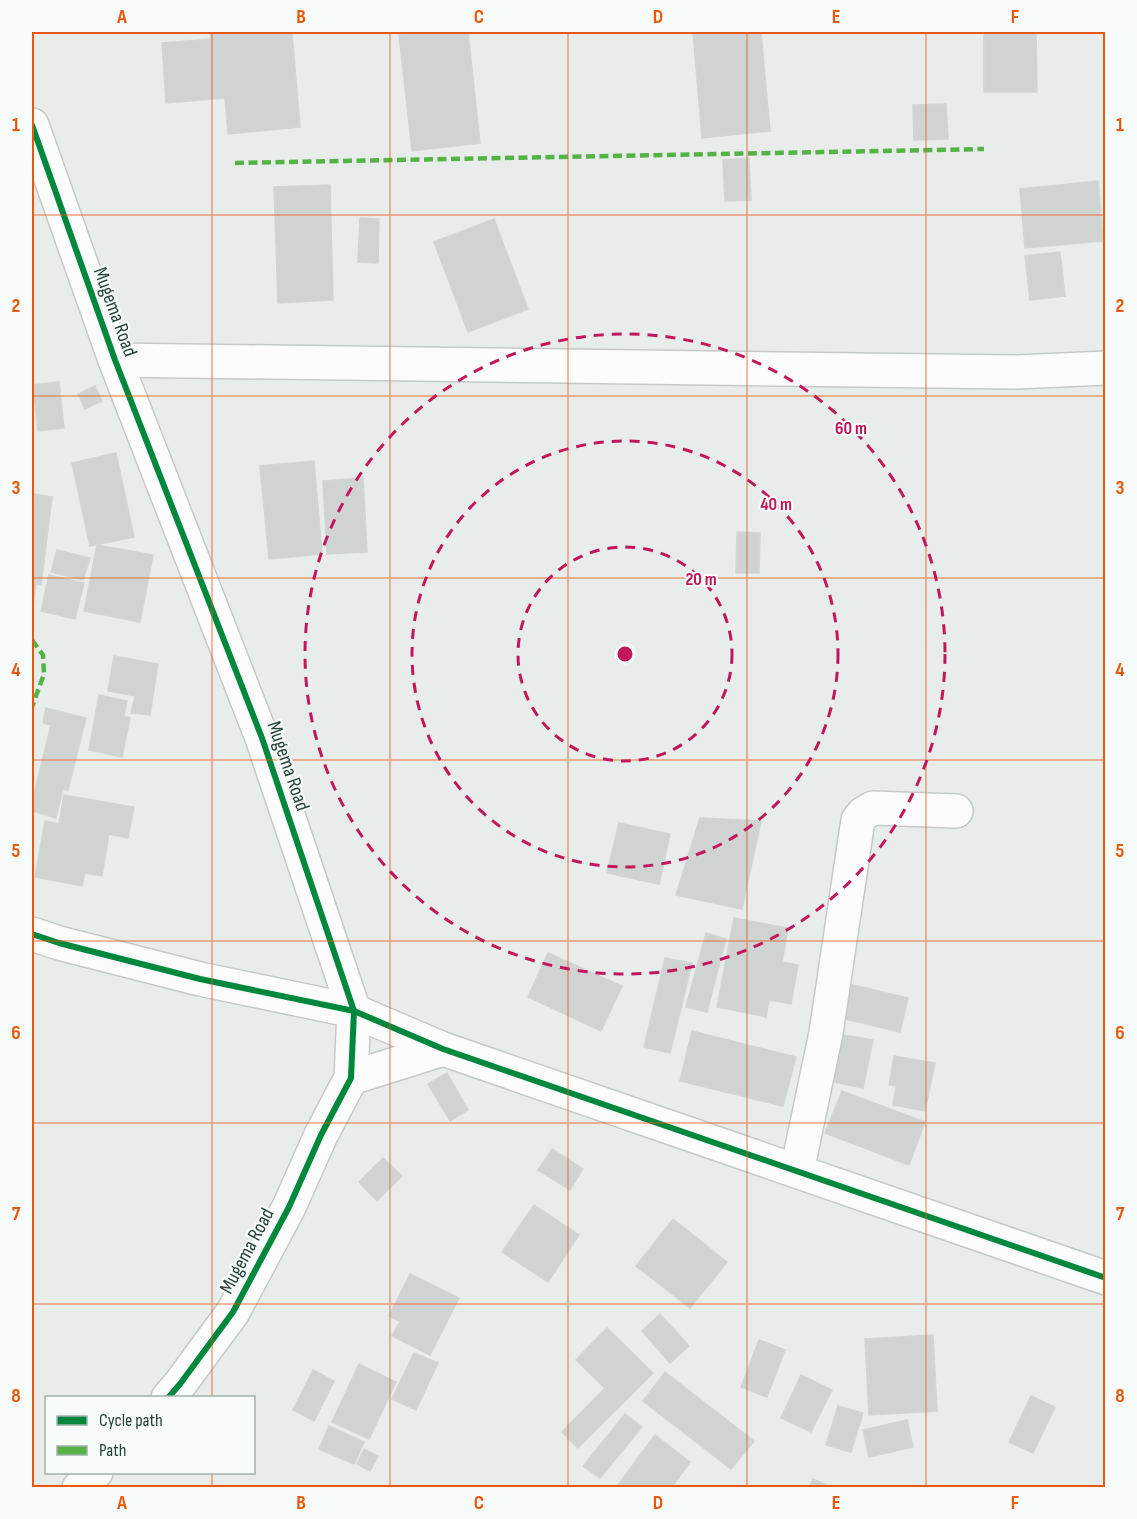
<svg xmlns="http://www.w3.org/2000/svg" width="1137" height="1519" font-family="'Sofia Sans Condensed',sans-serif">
<rect width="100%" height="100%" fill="#e8edeb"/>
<g fill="#cfd4d2" stroke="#d1d6d4" stroke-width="1.5">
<path d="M210 32H292L300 127 228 134 225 98 166 103 162 43 211 39Z"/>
<path d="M429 32H468L480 143 412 151 399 35Z"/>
<path d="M693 32H761L770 131 702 138Z"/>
<path d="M984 32H1036L1037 92H984Z"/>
<path d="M946 104 948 139 914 140 913 105Z"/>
<path d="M749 158 751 200 725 201 723 160Z"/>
<path d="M1098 181 1103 241 1025 248 1020 189Z"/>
<path d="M330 185 333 300 278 303 274 187Z"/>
<path d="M360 218 379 219 378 263 358 262Z"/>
<path d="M494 219 528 309 468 332 434 242Z"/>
<path d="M1060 252 1065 296 1030 300 1025 256Z"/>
<path d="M59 382 64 428 38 431 33 385Z"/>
<path d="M95 386 102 401 85 409 78 394Z"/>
<path d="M116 453 134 537 90 546 72 463Z"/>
<path d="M314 461 322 554 269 559 260 466Z"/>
<path d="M363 478 367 552 327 554 323 481Z"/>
<path d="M35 494 52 497 41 585 36 584 33 605H32V519Z"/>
<path d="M737 532 760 533 759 573H736Z"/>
<path d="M97 545 153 555 140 622 84 611Z"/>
<path d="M57 550 90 558 83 580 51 572Z"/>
<path d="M49 575 84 583 75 619 41 611Z"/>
<path d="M114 656 158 664 150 715 131 713 135 696 108 691Z"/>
<path d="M99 695 127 701 124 716 130 718 122 757 89 750Z"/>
<path d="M46 708 86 718 68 790 63 789 56 818 32 811V802L51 725 43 723Z"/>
<path d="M64 795 134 807 128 838 109 834 102 876 85 873 82 886 35 877 45 821 59 824Z"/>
<path d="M700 818 761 821 742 909 676 895Z"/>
<path d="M619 823 670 834 659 884 607 873Z"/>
<path d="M734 918 788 928 782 962 798 965 791 1004 769 1000 766 1017 717 1007Z"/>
<path d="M706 933 726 939 707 1012 686 1007Z"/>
<path d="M548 953 622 986 601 1031 528 997Z"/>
<path d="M665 958 692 963 670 1053 644 1047Z"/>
<path d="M845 983 908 998 900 1032 837 1017Z"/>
<path d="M692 1031 796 1057 783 1106 680 1081Z"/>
<path d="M838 1034 873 1040 863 1088 829 1081Z"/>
<path d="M894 1056 935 1063 925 1111 893 1105 896 1086 889 1085Z"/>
<path d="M447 1073 468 1110 450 1121 428 1084Z"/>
<path d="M842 1091 925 1122 909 1165 825 1133Z"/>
<path d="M552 1149 583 1169 570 1190 538 1170Z"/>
<path d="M383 1158 402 1176 377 1201 359 1182Z"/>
<path d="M534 1205 579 1235 548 1282 502 1252Z"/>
<path d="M673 1219 727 1262 690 1308 636 1266Z"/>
<path d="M410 1274 459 1298 430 1355 392 1336 400 1321 389 1316Z"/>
<path d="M660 1314 689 1346 670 1363 642 1331Z"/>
<path d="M607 1328 653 1373 578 1448 562 1432 605 1388 576 1360Z"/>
<path d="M933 1335 937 1411 869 1415 865 1339Z"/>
<path d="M759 1340 785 1350 767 1397 741 1387Z"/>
<path d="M414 1353 438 1363 416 1410 392 1399Z"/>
<path d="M359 1364 396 1382 369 1439 332 1422Z"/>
<path d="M313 1370 334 1381 314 1421 293 1410Z"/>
<path d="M665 1372 754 1441 731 1469 643 1401Z"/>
<path d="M801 1375 832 1390 811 1432 781 1418Z"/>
<path d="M1031 1396 1055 1407 1033 1453 1009 1442Z"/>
<path d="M838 1406 863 1413 851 1452 826 1445Z"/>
<path d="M625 1414 642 1427 600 1478 583 1466Z"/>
<path d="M907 1420 913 1447 869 1457 863 1430Z"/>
<path d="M329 1426 364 1442 354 1464 319 1449Z"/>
<path d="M655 1435 690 1462 671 1488H622L618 1485Z"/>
<path d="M364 1449 378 1456 370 1471 357 1464Z"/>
<path d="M813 1479 834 1488H809Z"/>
</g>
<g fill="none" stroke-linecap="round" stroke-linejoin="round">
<g stroke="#c5cac8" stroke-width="36">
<g id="minor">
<path d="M115 360 1015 372 1106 368"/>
<path d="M32 934 59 943 200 979 354 1011 443 1049 1106 1278"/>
<path d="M351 1078 443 1049"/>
<path d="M797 1171 826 1033 858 820 863 814 873 808 956 811"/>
</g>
</g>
<g stroke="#c5cac8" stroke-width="36">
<g id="tertiary">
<path d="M32 125 115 360 262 738 354 1011 351 1078 321 1135 289 1207 233 1312 180 1384 168 1398"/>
<path d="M79 1488 96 1472"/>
</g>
</g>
<use href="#minor" stroke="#fcfcfc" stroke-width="33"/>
<use href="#tertiary" stroke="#fcfcfc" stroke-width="33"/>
<g stroke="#55b346" stroke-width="4.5" stroke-dasharray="9 4.5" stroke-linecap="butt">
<path d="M235 163 984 149"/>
<path d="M32 640 43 655 44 674 32 707"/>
</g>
<g stroke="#f7fbf9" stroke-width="10">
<g id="cycleway">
<path d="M32 125 115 360 262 738 354 1011 351 1078 321 1135 289 1207 233 1312 180 1384 168 1398"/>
<path d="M32 934 59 943 200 979 354 1011 443 1049 1106 1278"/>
</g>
</g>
<use href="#cycleway" stroke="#00873e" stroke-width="6"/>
</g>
<path fill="none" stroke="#e8590c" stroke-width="1.5" stroke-opacity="0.55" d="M212 32V1398M390 32V1488M568 32V1488M747 32V1488M926 32V1488M32 215H1106M32 396H1106M32 578H1106M32 760H1106M32 941H1106M32 1123H1106M32 1304H1106M212 1472V1488"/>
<g fill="none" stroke="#c2185b" stroke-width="3" stroke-dasharray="10 8">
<circle cx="625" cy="654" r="107"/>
<circle cx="625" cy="654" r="213"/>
<circle cx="625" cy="654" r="320"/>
</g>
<g text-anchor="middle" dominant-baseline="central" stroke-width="4.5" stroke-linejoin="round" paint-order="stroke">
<g font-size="20" fill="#24423a" stroke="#f7fbf9">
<text transform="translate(115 312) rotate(70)">Mugema Road</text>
<text transform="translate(288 766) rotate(71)">Mugema Road</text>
<text transform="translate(247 1251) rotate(-62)">Mugema Road</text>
</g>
</g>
<circle cx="625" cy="654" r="9" fill="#c2185b" stroke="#f7fbf9" stroke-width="3"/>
<g font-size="18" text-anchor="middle" font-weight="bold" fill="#c2185b" stroke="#f7fbf9" stroke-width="4.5" stroke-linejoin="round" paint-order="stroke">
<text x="851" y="434">60 m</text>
<text x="776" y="510">40 m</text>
<text x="701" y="585">20 m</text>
</g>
<rect width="1137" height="1519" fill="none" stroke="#f7fbf9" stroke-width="66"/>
<rect x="45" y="1396" width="210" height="78" fill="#f7fbf9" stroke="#a3b1ad" stroke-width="1.5"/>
<rect x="57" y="1416" width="30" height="9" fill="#00873e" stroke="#a3b1ad" stroke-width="1.5"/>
<text x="99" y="1426" font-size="18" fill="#24423a">Cycle path</text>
<rect x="57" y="1446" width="30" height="9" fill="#55b346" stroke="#a3b1ad" stroke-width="1.5"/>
<text x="99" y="1456" font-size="18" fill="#24423a">Path</text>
<rect x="33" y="33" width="1071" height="1453" fill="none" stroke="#e8590c" stroke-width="2"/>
<g font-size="20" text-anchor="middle" font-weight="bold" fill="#e8590c">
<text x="122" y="23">A</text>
<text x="301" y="23">B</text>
<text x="479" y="23">C</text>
<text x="658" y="23">D</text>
<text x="836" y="23">E</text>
<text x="1015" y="23">F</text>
<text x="16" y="131">1</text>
<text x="1120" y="131">1</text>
<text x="16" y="312">2</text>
<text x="1120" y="312">2</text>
<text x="16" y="494">3</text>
<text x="1120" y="494">3</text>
<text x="16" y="676">4</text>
<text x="1120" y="676">4</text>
<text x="16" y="857">5</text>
<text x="1120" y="857">5</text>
<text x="16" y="1039">6</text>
<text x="1120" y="1039">6</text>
<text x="16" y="1220">7</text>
<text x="1120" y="1220">7</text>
<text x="16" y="1402">8</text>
<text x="1120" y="1402">8</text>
<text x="122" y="1509">A</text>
<text x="301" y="1509">B</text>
<text x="479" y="1509">C</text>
<text x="658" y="1509">D</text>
<text x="836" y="1509">E</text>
<text x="1015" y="1509">F</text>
</g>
</svg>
